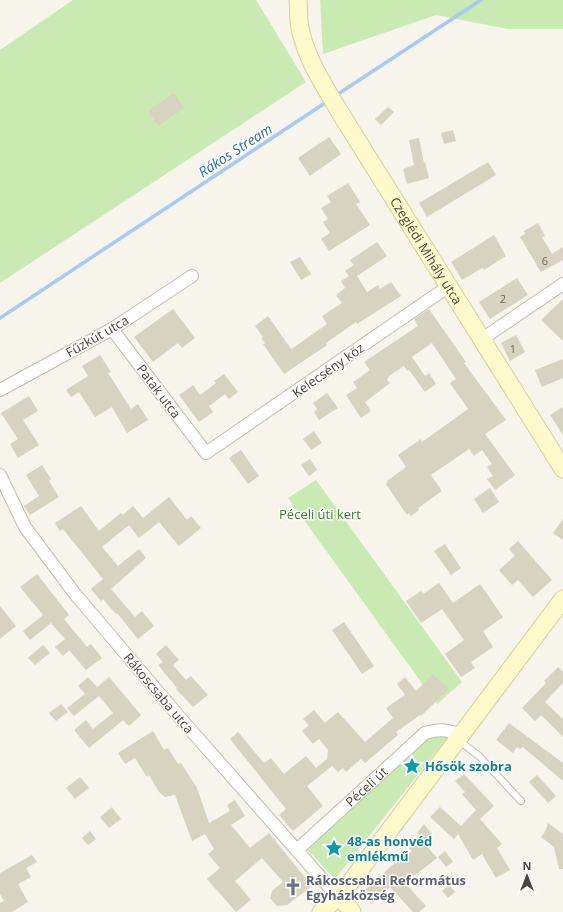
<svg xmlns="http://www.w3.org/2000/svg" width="563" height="912" font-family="'Open Sans',sans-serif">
<rect width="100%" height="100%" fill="#f6f4eb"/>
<g fill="#caeab4">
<path d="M73 0H256L306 82 0 283V50Z"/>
<path d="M320 0H563V29H508L436 15 323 54Z"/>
<path d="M316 480 462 682 437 704 288 498Z"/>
<path d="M438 735 447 738 335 879 306 848 428 737Z"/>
</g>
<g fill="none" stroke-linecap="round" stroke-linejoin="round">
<g stroke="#a7c9f3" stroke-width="3.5">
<path d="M335 96 481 0"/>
<path d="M0 318 328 101"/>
</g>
</g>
<g fill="#d8d2c0">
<path d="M174 93 184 108 158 126 148 111Z"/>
<path d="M388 107 394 112 381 125 375 119Z"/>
<path d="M453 130 456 141 444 144 441 133Z"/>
<path d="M329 137 341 154 310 176 298 158Z"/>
<path d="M419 138 424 163 425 162 429 178 407 184 403 169 414 165 409 140Z"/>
<path d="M488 162 496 175 427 217 419 203Z"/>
<path d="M348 183 360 202 356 204 370 225 329 251 321 239 330 233 323 222 328 219 321 208 331 202 327 196Z"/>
<path d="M538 223 545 236 542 237 552 254 563 247V260L541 272 520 237 525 234 524 231Z"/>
<path d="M494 235 506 256 484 270 482 268 462 280 451 262Z"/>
<path d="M377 242 387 256 357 276 367 292 378 285 380 289 391 282 401 296 357 324 356 322 326 343 327 345 284 374 263 344 265 343 261 338 263 337 255 326 268 316 291 349 293 348 327 324 322 316 342 303 336 295 345 288 341 281 349 276 345 271 354 265 350 260Z"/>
<path d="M300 257 311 274 301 280 290 262Z"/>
<path d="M517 278 528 295 490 319 479 302Z"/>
<path d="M563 299V341L541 320Z"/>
<path d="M173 309 195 338 182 348 178 343 153 362 134 337Z"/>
<path d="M429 309 466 362 464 363 506 420 485 434 515 475 495 490 487 479 493 476 487 467 492 464 482 450 474 456 469 449 431 475 442 491 418 508 419 510 411 516 409 513 407 515 386 484 388 482 387 481 406 467 398 455 421 439 422 442 468 409 450 383 456 379 432 343 412 357 425 376 429 373 436 384 425 392 409 370 407 371 404 366 389 376 387 380 390 383 365 402 371 411 361 418 346 395 357 388 353 382 370 370 364 362 418 326 414 319Z"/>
<path d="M516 335 525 352 510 361 501 343Z"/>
<path d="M100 355 111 372 108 373 131 409 138 404 148 420 127 433 112 407 95 417 79 392 71 397 66 390 88 376 82 366Z"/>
<path d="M563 359V378L542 387 535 370Z"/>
<path d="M224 374 238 392 229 399 225 394 209 406 213 412 199 422 179 395 193 385 200 395 216 383 214 381Z"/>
<path d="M327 393 338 408 319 420 314 412 317 409 313 403Z"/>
<path d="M29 396 38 411 23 420 39 445 18 458 10 444 18 439 1 413Z"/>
<path d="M563 407V435L550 415Z"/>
<path d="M314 431 322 443 311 450 303 439Z"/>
<path d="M241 450 259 476 248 484 229 458Z"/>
<path d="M310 459 317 470 309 476 301 465Z"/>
<path d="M42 465 51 479 49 481 59 497 30 515 24 506 39 496 26 475Z"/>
<path d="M490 488 499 502 483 513 474 499Z"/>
<path d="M169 497 187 520 191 516 201 528 179 546 159 522 139 538 129 525 102 547 118 566 139 549 146 558 111 589 135 617 142 611 154 626 138 639 117 613 116 614 103 599 101 601 91 589 103 579 63 529 60 531 55 523 81 506 99 531 121 513 123 515 133 506 143 518Z"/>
<path d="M563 519V540L553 533Z"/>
<path d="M518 541 552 580 533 597 518 580 512 585 499 570 515 556 509 549Z"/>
<path d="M445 544 461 568 451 575 434 551Z"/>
<path d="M37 574 69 615 64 619 87 647 91 644 102 658 86 670 69 650 63 656 55 647 65 639 51 623 30 640 23 631 43 615 20 587Z"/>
<path d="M439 583 453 603 480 584 503 617 483 631 493 647 471 662 475 668 461 677 445 654 464 640 442 609 421 623 406 601 421 591 423 594Z"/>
<path d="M0 606 16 626 0 639Z"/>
<path d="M344 622 374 666 362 674 332 630Z"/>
<path d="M43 645 50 653 35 665 28 658Z"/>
<path d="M166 645 179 660 173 665 186 680 191 676 208 695 193 707 176 689 177 688 158 665 163 662 156 654Z"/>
<path d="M558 667 563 672V683L545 702 563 719V737L541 715 535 721 522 708 546 683 544 681Z"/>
<path d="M433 674 449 689 421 716 420 715 396 732 398 735 365 763 361 759 346 772 343 768 338 772 332 766 307 786 323 806 293 831 279 815 286 809 230 739 238 732 264 763 271 758 284 774 306 756 316 768 327 759 328 750 319 739 313 744 302 731 309 725 303 719 314 710 325 723 338 712 365 742 393 718 386 708 405 695 397 684 405 677 416 691Z"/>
<path d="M88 677 97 687 109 677 141 715 129 726 123 720 89 748 74 730 86 720 93 729 113 713 99 696 74 716 67 708 85 694 78 686Z"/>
<path d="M61 704 68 712 56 721 49 713Z"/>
<path d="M509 723 563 763V781L523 747 520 749 517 747 513 753 496 740Z"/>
<path d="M153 731 164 750 168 748 178 764 181 763 197 788 209 823 230 811 227 805 235 800 245 816 231 825 250 848 269 833 312 886 287 905 277 906 270 898 272 891 283 882 262 858 235 881 251 900 236 912 207 879 220 868 208 854 214 849 205 834 192 841 175 795 165 797 159 792 149 775 147 777 135 758 125 764 118 753Z"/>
<path d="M464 774 494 806 480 819 502 844 497 848 510 870 496 878 482 854 473 860 458 834 454 839 430 817 440 807 461 826 476 810 462 794 465 792 455 781Z"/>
<path d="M537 775 556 796 548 803 529 782Z"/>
<path d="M80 777 89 788 75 799 66 788Z"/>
<path d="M112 807 121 819 109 828 100 817Z"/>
<path d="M548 823 563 834V869H559L554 847 541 837 546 830Z"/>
<path d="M424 824 432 834 426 841 417 833Z"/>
<path d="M90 831 96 839 88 845 82 838Z"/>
<path d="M420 838 437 858 405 883 426 906 419 912H413L390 887 372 904 362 893 390 867 412 851 409 848Z"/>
<path d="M445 851 453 862 446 867 438 857Z"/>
<path d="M32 855 37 862 26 868 31 877 18 884 28 902 12 912H0V903L4 901 0 894V873Z"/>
<path d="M449 885 455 892 448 898 442 891Z"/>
</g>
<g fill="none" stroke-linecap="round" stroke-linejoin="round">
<g stroke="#c2bead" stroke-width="8">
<path id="lane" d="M458 740 479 756 521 801"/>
</g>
<g stroke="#c2bead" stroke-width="14">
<g id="street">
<path d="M112 329 206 453 449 286"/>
<path d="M482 339 563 284"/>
<path d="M0 390 112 329 192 276"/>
<path d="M0 475 25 527 75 594 181 719 338 897"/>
<path id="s1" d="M297 850 425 733C439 729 449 729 462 736"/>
</g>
</g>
<g stroke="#d7cf9a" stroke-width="19">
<g id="secondary">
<path id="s2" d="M298 0C299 9 298 19 300 28 306 60 327 90 344 119L563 469"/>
<path d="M338 897 348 906 352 912"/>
<path d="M321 912 338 897 350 883 563 599"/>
</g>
</g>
<use href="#lane" stroke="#fff" stroke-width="6"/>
<use href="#street" stroke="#fff" stroke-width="12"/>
<use href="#secondary" stroke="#fffacc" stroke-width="17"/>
</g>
<defs>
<g id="sight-bare" transform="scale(1.38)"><path d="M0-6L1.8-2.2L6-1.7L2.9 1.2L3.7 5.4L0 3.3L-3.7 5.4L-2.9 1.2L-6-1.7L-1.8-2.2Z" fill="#0f9aa8" stroke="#fff" stroke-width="2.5" paint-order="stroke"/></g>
<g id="church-bare" transform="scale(1.38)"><path d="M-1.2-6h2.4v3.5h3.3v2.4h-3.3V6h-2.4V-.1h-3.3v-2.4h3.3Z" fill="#6b7280" stroke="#fff" stroke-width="2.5" paint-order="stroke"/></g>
</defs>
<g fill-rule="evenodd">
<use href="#sight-bare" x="412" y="766"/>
<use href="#sight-bare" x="334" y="848"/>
<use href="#church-bare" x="293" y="887"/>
</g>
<g text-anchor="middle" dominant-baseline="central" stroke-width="3" stroke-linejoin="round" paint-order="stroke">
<g font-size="11" fill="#6e695a">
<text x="545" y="260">6</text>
<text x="503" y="298">2</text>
<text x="513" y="348">1</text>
</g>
<g font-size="13" fill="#4b4638" stroke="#fff">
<text stroke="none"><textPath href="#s2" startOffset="285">Czeglédi Mihály utca</textPath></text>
<text transform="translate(97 336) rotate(-30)">Fűzkút utca</text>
<text transform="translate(328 370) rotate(-35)">Kelecsény köz</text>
<text transform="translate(159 391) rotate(53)">Patak utca</text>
<text transform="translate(159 693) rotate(50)">Rákoscsaba utca</text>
<text stroke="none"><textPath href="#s1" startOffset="94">Péceli út</textPath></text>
</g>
<g font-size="13" fill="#3d7f29" stroke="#fff">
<text x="320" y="514">Péceli úti kert</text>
</g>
<g font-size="13" font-weight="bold" fill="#0d838f" stroke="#fff" text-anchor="start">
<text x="425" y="766">Hősök szobra</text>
<text x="347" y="841">48-as honvéd<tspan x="347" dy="15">emlékmű</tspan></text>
</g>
<g font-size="13" font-weight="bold" fill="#5b616d" stroke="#fff" text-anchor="start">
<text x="306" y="880">Rákoscsabai Református<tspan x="306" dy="15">Egyházközség</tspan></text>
</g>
<g font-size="14" font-style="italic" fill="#2d6abb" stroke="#fff">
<text transform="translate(235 150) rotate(-33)">Rákos Stream</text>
</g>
</g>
<g transform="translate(527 876)" stroke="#ffffff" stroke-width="3" paint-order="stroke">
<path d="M0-3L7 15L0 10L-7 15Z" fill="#4b4638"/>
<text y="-6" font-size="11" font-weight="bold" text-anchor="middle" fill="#4b4638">N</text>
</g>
</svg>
